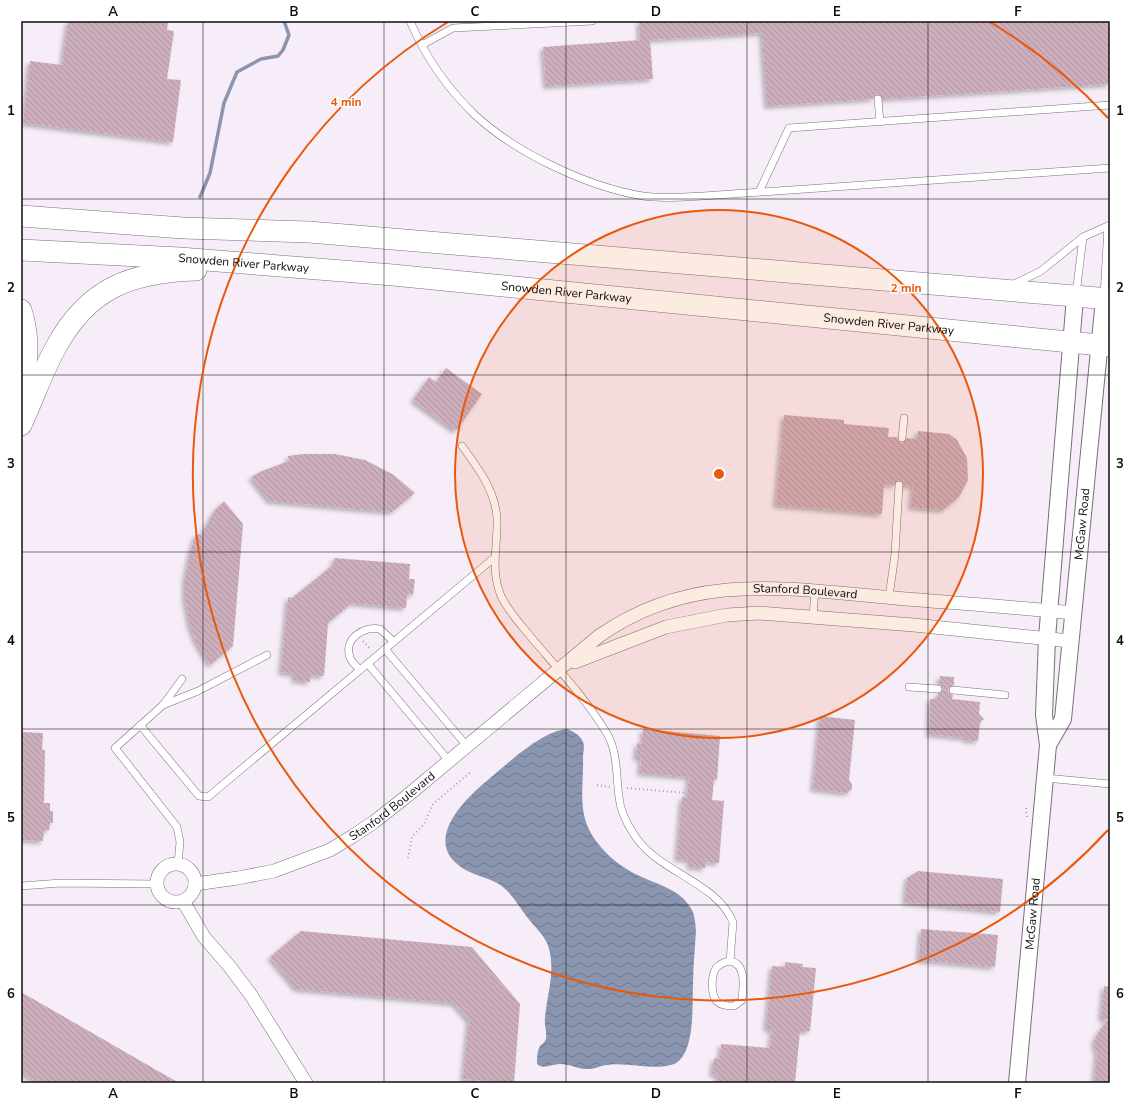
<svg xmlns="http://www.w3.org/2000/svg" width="1131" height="1104" font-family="'Nunito Sans',sans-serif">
<defs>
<pattern id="water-waves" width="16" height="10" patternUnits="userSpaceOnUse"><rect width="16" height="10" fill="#8a95af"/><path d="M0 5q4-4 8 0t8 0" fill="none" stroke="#6f788d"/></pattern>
<pattern id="building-back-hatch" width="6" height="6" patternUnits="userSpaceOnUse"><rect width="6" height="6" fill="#cdaebc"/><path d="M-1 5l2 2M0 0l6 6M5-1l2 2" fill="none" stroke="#af94a0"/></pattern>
<filter id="shadow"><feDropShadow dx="-3" dy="3" stdDeviation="2" flood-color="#0004"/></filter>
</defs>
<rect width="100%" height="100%" fill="#f7edf9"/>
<path fill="url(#water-waves)" d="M567 729C573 731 581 736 583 742 585 746 583 753 583 757 584 784 577 811 592 835 604 854 621 868 642 877 659 885 680 890 690 907 695 913 695 923 696 930 695 949 693 967 693 985 692 1005 696 1059 671 1065 648 1071 625 1060 601 1066 598 1067 593 1069 590 1069 579 1070 570 1064 560 1064 552 1064 543 1070 537 1064 537 1058 537 1051 540 1046 542 1044 545 1042 546 1039 547 1031 544 1025 545 1018 547 993 557 968 547 943 543 934 533 925 527 917 518 905 511 891 497 883 484 876 467 874 456 863 426 836 467 797 489 779 508 763 542 731 567 729Z"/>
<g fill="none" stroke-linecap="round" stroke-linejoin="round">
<path stroke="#8a95af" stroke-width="3.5" d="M200 197 210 173 224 103 237 72 261 59 278 56 283 50 289 35 284 21"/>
</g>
<g fill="url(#building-back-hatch)" filter="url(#shadow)">
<path d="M68 21H160L168 23 167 30 174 31 167 79 181 80 173 142 23 123 30 61 62 65Z"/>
<path d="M639 21H1110V84L883 99 878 94 875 95 873 99 767 106 762 33 650 40 653 79 546 86 543 47 640 40Z"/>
<path d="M446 368 482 394 456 431 413 400 429 377 436 382Z"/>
<path d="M784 415 844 420V424L889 428 888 437H897L901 443 904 442 907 438 917 439 918 431 949 434 957 440 967 458 968 480 959 497 943 510 911 507 913 486 904 485 902 481 899 480 894 485 884 484 882 514 776 505Z"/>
<path d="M304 454H335L365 460 394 475 415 493 392 512 270 501 251 477 262 471 289 461 288 456Z"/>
<path d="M224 501 243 524 233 646 210 665 196 641 190 625 185 597V579L191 549 196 534 201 535 215 510Z"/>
<path d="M334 558 410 564 409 579H415L413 595 407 594 406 608 352 603 328 623 324 676 311 675 310 682 294 680 295 674 281 672 288 597 292 598 333 565Z"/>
<path d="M940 676 954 677V685L948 689 949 692 953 695 952 699 980 702 979 714 984 719 980 722 978 741 966 740V738L929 734 930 699H937L938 694 943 690 942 686 939 684Z"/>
<path d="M820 716 855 720 849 780 852 784V789L847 793 813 789Z"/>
<path d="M643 729 720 736 717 780 714 779 712 800 724 801 719 863 706 862 705 868 690 867V860L677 859 682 797 687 798 689 777 640 773 641 758H636L637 743 642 744Z"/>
<path d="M21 732 43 733 42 750H45L44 803H50V811H53V823H50L49 830H44L43 841 22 840Z"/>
<path d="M918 871 1003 879 1000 912 905 902 907 878Z"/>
<path d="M921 929 998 935 995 967 919 960Z"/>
<path d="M301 931 472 947 520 1004 514 1083 463 1079 469 1020 454 1003 297 989 270 957Z"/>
<path d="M785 962 803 964 802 967 816 968 810 1031H800L795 1083H717L718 1075 712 1074 714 1058 720 1059 721 1044 770 1048 772 1029H766L772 966 785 967Z"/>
<path d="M1104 986 1110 987V1083H1094L1097 1053 1094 1042 1098 1033 1108 1019H1101Z"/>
<path d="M21 992 179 1083H39L21 1072Z"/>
</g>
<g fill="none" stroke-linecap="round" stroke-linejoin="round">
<g stroke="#786f7a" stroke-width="8">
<g id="service">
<path d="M410 21C425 56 448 89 475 115 516 153 588 187 643 196 663 199 683 197 703 196L1110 168"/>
<path d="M422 45 453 28 592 21"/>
<path d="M878 99 880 122"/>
<path d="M759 192 789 128 1110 105"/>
<path d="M1012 285 1041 271 1083 237 1110 225"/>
<path d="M1076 294 1083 237"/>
<path d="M1104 297 1108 226"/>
<path d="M902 438 904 418"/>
<path d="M462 446C478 468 495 490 497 518 498 545 490 570 501 596 509 613 523 627 535 642 560 671 586 699 606 732 618 751 616 775 619 797 620 809 626 822 633 833 657 873 715 880 733 922L730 961C724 962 720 964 716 968 711 976 710 998 719 1003 723 1006 730 1006 734 1006L742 1000C743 987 747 964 730 961"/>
<path d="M889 597 895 554 899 485"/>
<path d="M813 616 815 590"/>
<path d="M385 649 467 746"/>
<path d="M368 664 449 761"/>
<path d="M360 670C356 666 352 662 350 658 343 638 364 626 380 629L394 642"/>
<path d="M909 687 938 689"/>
<path d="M953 690 1005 695"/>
<path d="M163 705 198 691 267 655"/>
<path d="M140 725 199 796 208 797 494 558"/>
<path d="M1045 778 1110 784"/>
<path d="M178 863 180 842 177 827 115 748 163 705 182 679"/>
<path d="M21 886 61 883 156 884"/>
</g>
</g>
<g stroke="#786f7a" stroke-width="14">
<g id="minor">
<path d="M575 662 666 627 727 615 759 613 914 625 1070 641"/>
<circle cx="176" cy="883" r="19"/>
<path id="s1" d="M195 884 238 878 274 871 330 850 353 836 374 822 407 796 599 636C693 570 788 589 895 598 954 603 1014 607 1073 613"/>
<path d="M183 901 204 937 230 967 251 995 306 1083"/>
</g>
</g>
<g stroke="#786f7a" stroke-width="18">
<g id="tertiary">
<path id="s2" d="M1048 745 1063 719 1104 299"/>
<path id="s3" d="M1017 1083 1048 745 1044 715 1047 638 1075 297"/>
</g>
</g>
<g stroke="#786f7a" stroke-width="22">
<g id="primary">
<path d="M21 216 183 228 309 232 1110 299"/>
<path id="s4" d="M21 250 180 258 393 275 1110 346"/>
<path d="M21 310C30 338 28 363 21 392"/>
<path d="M21 425C33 400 42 372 56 347 88 288 131 272 196 270"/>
</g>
</g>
<g stroke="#a79fa8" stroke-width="2" stroke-dasharray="1 3" stroke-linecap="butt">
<path d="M363 641 371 650"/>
<path d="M597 785 610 787"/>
<path d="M627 788 687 793"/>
<path d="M1026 808 1027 818"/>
<path d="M408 858 412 837 424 824 433 804 472 771"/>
</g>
<use href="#service" stroke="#fff" stroke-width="7"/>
<use href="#minor" stroke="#fff" stroke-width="13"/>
<use href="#tertiary" stroke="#fff" stroke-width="16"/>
<use href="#primary" stroke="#fff" stroke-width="21"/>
</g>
<path fill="none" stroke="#0f0c0f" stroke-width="1" stroke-opacity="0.55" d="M203 21V1083M384 21V1083M566 21V1083M747 21V1083M928 21V1083M21 199H1110M21 375H1110M21 552H1110M21 729H1110M21 905H1110"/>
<circle cx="719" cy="474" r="264" fill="#e8590c" fill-opacity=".12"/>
<g fill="none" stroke="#e8590c" stroke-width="2">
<circle cx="719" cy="474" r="264"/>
<path d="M1108 830A527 527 0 1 1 448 22M990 22A527 527 0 0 1 1108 118"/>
</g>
<g text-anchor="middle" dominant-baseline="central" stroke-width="3" stroke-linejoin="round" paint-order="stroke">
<g font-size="12" fill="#0f0c0f" stroke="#fff">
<text stroke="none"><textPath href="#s4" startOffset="223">Snowden River Parkway</textPath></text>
<text stroke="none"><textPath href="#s4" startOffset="547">Snowden River Parkway</textPath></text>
<text stroke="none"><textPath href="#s4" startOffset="871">Snowden River Parkway</textPath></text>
<text stroke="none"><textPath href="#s2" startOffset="226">McGaw Road</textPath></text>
<text stroke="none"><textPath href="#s1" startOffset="700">Stanford Boulevard</textPath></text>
<text stroke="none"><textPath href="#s1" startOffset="216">Stanford Boulevard</textPath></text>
<text stroke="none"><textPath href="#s3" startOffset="170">McGaw Road</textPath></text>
</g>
</g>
<circle cx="719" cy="474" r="6" fill="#e8590c" stroke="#fff" stroke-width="2"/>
<g font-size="12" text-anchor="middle" font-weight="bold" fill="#e8590c" stroke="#fff" stroke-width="3" stroke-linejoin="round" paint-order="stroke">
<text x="346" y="106">4 min</text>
<text x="906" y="292">2 min</text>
</g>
<rect width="1131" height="1104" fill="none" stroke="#ffffff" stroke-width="44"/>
<rect x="22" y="22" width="1087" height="1060" fill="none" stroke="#0f0c0f" stroke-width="1.5"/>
<g font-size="13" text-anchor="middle" font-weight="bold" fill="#0f0c0f">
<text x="113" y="16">A</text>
<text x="294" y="16">B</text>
<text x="475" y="16">C</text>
<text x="656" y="16">D</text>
<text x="837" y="16">E</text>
<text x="1018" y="16">F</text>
<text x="11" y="115">1</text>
<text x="1120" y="115">1</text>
<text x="11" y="292">2</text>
<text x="1120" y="292">2</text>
<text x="11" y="468">3</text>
<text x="1120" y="468">3</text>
<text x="11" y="645">4</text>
<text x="1120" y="645">4</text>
<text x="11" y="822">5</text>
<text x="1120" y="822">5</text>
<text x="11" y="998">6</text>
<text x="1120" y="998">6</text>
<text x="113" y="1098">A</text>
<text x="294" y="1098">B</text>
<text x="475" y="1098">C</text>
<text x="656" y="1098">D</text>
<text x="837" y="1098">E</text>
<text x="1018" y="1098">F</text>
</g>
</svg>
